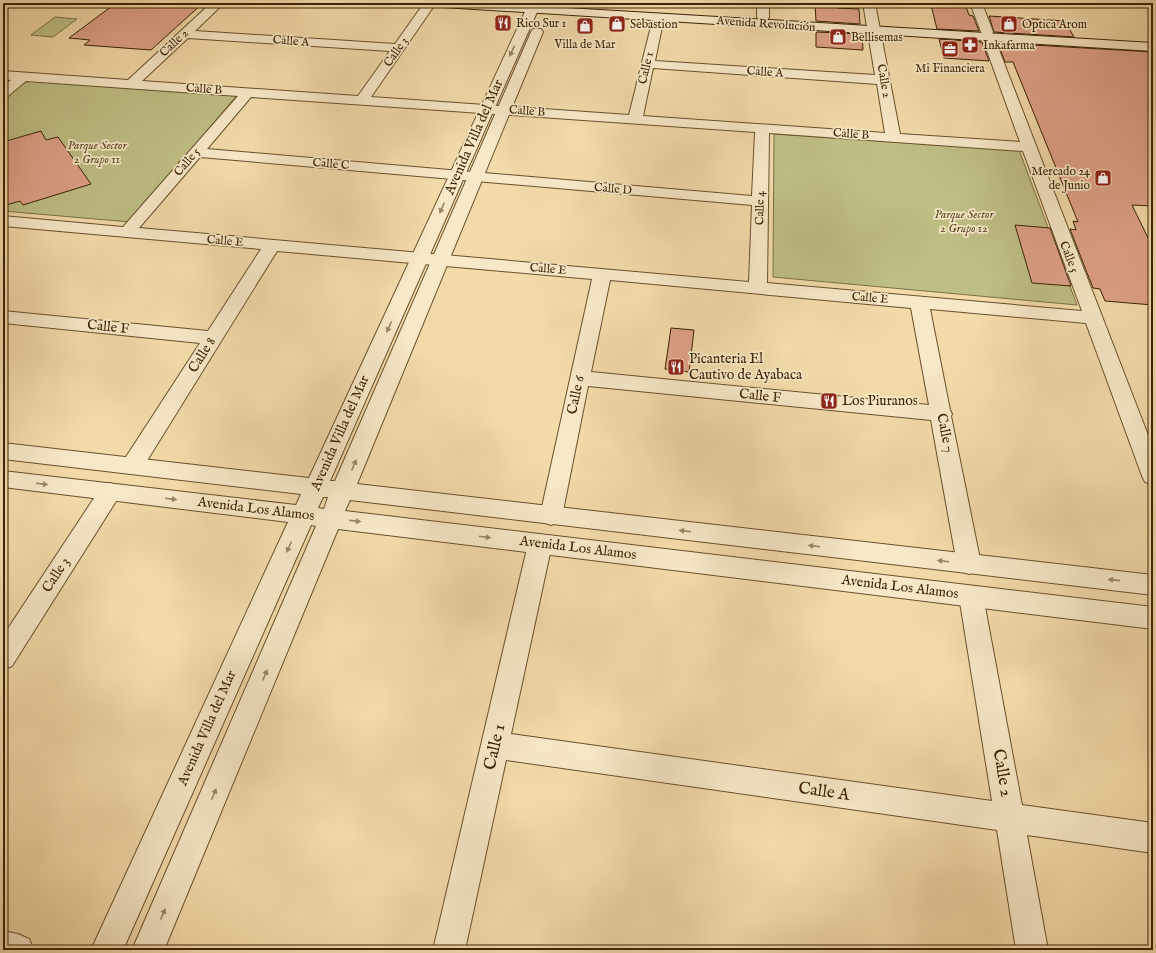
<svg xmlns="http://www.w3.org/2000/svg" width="1156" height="953" font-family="'IM FELL English',serif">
<rect width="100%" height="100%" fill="#f2dba9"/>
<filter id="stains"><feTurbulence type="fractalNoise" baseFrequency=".005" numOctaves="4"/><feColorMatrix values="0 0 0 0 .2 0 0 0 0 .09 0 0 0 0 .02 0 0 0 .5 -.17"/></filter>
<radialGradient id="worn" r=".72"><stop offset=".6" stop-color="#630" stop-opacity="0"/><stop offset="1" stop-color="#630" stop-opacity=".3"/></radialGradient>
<g fill="#bebf85" stroke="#7c7044">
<path d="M55 17 77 19 53 37 31 35Z"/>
<path d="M26 80 238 94 130 222 3 211V99Z"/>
<path d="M774 134 1019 150 1077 305 773 277Z"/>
</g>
<g fill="#dea288" stroke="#3b2203">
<path d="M116 3H203L151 50 84 45 90 40 69 38Z"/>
<path d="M815 3H836L837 8 859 9 860 24 816 21Z"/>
<path d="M931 5 966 7 969 15 973 16 979 31 937 29Z"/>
<path d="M989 16 1065 21 1074 37 994 32Z"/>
<path d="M816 32 862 34 863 50 816 47Z"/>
<path d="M939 39 982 42 989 61 944 58Z"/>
<path d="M998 43 1153 52V206L1132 205 1153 248V305L1105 301 1100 289 1093 288 1070 229 1076 230 1073 221 1078 222 1013 62H1005Z"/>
<path d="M41 131 46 140 58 137 91 184 23 205 20 201 3 206V142Z"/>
<path d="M1015 225 1050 228 1071 286 1032 283Z"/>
<path d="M671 328 694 330 689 372 665 369Z"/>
</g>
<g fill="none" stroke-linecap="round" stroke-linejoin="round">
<g stroke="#69502c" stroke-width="2">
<g id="minor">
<path d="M211 3H224L195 31 395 44 424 3H436L371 97 629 115 654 14H662L664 17 655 61 875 75 863 3H875L900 134 1020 142 982 37 983 35 981 32 970 3H982L993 32 992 34 994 37 1153 448V484L1145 482 1142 476 1086 323 930 309 950 410 952 414 951 416 981 564 977 571 969 574 961 571 957 564 931 420 588 386 562 516 559 522 551 525 543 522 540 516 592 279 277 251 140 472 132 474 124 472 121 466 124 460 200 343 3 323V311L208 331 261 249 3 226V216L123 227 238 96 26 81 8 96 3 97V86L11 80 3 79V71L128 80ZM188 38 390 51 358 96 142 81ZM653 68 877 84 885 133 643 116ZM251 97 755 132 752 196 207 149ZM769 133 1023 151 1082 311 767 283ZM200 157 752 205 749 282 139 228ZM610 280 911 308 929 405 591 372Z"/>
<path d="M757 3H769V17L767 20H759L757 17Z"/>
<path d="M110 483 118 486 121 492 118 498 12 666 3 670V636L102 486Z"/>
<path d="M540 535 548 537 552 544 511 734 992 801 959 596 962 589 971 586 980 589 983 596 1022 805 1153 823V853L1027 835 1048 950H1016L997 830 506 760 465 950H433L528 544 532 537Z"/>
<path d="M3 931 18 934 29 939 34 950H3Z"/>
</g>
</g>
<g stroke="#69502c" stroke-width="2">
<path id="tertiary" d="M529 3H541L330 481H335L531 32 533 29H541L543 32 357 484 1153 575V595L350 500 345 511 1153 607V629L338 529 164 950H132L316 526 311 525 123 950H91L288 522 3 487V471L296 505 301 494 3 459V443L309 478ZM323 497H328L324 509 318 508Z"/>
</g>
<g stroke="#3b2203" stroke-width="2">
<path id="secondary" d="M421 3H485L1153 43V51L427 6 423 5Z"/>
</g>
<use href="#minor" fill="#f7e8c7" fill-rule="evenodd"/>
<use href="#tertiary" fill="#f7e8c7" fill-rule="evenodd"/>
<use href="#secondary" fill="#f7e8c7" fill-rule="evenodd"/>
</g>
<defs><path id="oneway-solid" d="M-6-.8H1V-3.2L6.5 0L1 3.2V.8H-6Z"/></defs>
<g fill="#998565">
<use href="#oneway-solid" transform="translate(512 51) rotate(115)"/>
<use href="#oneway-solid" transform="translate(442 208) rotate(114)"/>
<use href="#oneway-solid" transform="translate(389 327) rotate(115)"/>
<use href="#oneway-solid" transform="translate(354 465) rotate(-67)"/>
<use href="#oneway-solid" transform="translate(42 484) rotate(7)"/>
<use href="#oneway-solid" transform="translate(171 499) rotate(7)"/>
<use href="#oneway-solid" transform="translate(355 521) rotate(7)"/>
<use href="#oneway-solid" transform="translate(685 531) rotate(-173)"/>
<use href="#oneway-solid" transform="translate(485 537) rotate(7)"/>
<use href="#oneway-solid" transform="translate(814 546) rotate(-173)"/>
<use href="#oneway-solid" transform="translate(289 547) rotate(114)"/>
<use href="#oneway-solid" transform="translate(943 561) rotate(-173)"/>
<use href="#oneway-solid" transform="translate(1114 580) rotate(-174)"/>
<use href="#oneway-solid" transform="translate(265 675) rotate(-67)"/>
<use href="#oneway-solid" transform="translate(214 794) rotate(-67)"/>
<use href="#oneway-solid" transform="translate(163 914) rotate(-67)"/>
</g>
<defs>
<g id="restaurant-square" transform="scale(0.9)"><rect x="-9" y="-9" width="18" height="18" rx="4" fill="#8f2418" stroke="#f7e8c7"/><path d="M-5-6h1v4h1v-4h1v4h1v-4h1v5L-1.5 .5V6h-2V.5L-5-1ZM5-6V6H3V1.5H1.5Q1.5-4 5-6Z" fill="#fff"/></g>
<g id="shop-square" transform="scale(0.9)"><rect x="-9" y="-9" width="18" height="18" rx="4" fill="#8f2418" stroke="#f7e8c7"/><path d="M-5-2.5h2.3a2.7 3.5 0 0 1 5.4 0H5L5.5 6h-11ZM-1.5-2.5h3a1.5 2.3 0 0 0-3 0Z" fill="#fff"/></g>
<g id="pharmacy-square" transform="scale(0.9)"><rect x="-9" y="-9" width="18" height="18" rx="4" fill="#8f2418" stroke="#f7e8c7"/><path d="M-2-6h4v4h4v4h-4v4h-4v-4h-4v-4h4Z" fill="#fff"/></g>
<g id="office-square" transform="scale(0.9)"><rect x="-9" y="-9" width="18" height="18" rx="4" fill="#8f2418" stroke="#f7e8c7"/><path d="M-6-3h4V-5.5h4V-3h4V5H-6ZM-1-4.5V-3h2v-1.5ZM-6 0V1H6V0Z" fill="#fff"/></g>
</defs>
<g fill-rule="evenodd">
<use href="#restaurant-square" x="503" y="23"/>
<use href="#shop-square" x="617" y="24"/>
<use href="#shop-square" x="1009" y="24"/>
<use href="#shop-square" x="585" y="26"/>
<use href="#shop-square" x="838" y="37"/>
<use href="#pharmacy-square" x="970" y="45"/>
<use href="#office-square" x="950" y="49"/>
<use href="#shop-square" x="1103" y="178"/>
<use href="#restaurant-square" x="676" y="367"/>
<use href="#restaurant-square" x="829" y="401"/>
</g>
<g text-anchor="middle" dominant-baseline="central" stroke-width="3.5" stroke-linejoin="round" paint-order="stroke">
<g font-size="12" fill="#3b2203" stroke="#f7e8c7" text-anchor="start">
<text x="516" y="23">Rico Sur 1</text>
<text x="630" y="24">Sebastion</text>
<text x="1022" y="24">Optica Arom</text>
<text x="851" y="37">Bellisemas</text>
<text x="585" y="44" text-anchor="middle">Villa de Mar</text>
<text x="983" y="45">Inkafarma</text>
<text x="950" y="68" text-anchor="middle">Mi Financiera</text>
<text x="1090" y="171" text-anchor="end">Mercado 24<tspan x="1090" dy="14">de Junio</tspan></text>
</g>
<g font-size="12" fill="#3b2203" stroke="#f7e8c7">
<text transform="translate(766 24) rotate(4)">Avenida Revolución</text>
<text transform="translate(291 41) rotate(4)">Calle A</text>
<text transform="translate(174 43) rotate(-43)">Calle 2</text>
<text transform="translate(396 52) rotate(-55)">Calle 3</text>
<text transform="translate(646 68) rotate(-77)">Calle 1</text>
<text transform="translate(765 72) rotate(4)">Calle A</text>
<text transform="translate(884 81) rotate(80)">Calle 2</text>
<text transform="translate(204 89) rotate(4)">Calle B</text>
<text transform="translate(527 111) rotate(4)">Calle B</text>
<text transform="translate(851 134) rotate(4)">Calle B</text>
<text transform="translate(187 162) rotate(-49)">Calle 5</text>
<text transform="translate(331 164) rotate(5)">Calle C</text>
<text transform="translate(613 189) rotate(5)">Calle D</text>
<text transform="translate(760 208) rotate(-89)">Calle 4</text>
<text transform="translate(225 241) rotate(5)">Calle E</text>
<text transform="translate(1069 257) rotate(69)">Calle 5</text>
<text transform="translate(548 269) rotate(5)">Calle E</text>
<text transform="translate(870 298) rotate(5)">Calle E</text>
</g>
<g font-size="12" font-style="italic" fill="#5c4924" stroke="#f7e8c7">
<text x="97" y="145">Parque Sector<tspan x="97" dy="14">2 Grupo 11</tspan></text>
<text x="964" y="214">Parque Sector<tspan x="964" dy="14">2 Grupo 12</tspan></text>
</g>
<g font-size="14" fill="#3b2203" stroke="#f7e8c7">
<text transform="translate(474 137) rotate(-66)">Avenida Villa del Mar</text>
<text transform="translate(108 327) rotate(6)">Calle F</text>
<text transform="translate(202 355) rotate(-58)">Calle 8</text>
<text transform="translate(576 395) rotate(-78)">Calle 6</text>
<text transform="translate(760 396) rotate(6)">Calle F</text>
<text transform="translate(340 433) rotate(-66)">Avenida Villa del Mar</text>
<text transform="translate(945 433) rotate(79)">Calle 7</text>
<text transform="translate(256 509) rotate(7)">Avenida Los Alamos</text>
<text transform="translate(578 548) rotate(7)">Avenida Los Alamos</text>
<text transform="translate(56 575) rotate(-57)">Calle 3</text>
<text transform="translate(900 587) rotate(7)">Avenida Los Alamos</text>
<text transform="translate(207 728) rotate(-66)">Avenida Villa del Mar</text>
</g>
<g font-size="14" fill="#3b2203" stroke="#f7e8c7" text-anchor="start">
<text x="689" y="359">Picanteria El<tspan x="689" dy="16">Cautivo de Ayabaca</tspan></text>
<text x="842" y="401">Los Piuranos</text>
</g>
<g font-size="17" fill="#3b2203" stroke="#f7e8c7">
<text transform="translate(495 747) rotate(-77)">Calle 1</text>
<text transform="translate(1002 773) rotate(80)">Calle 2</text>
<text transform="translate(824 792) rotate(8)">Calle A</text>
</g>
</g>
<rect width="1156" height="953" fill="none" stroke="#f2dba9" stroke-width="16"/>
<rect x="4" y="4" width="1148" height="945" fill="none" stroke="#3b2203" stroke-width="2"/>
<rect x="8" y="8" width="1140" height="937" fill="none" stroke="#3b2203"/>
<rect width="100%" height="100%" filter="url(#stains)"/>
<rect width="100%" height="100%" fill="url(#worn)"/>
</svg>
